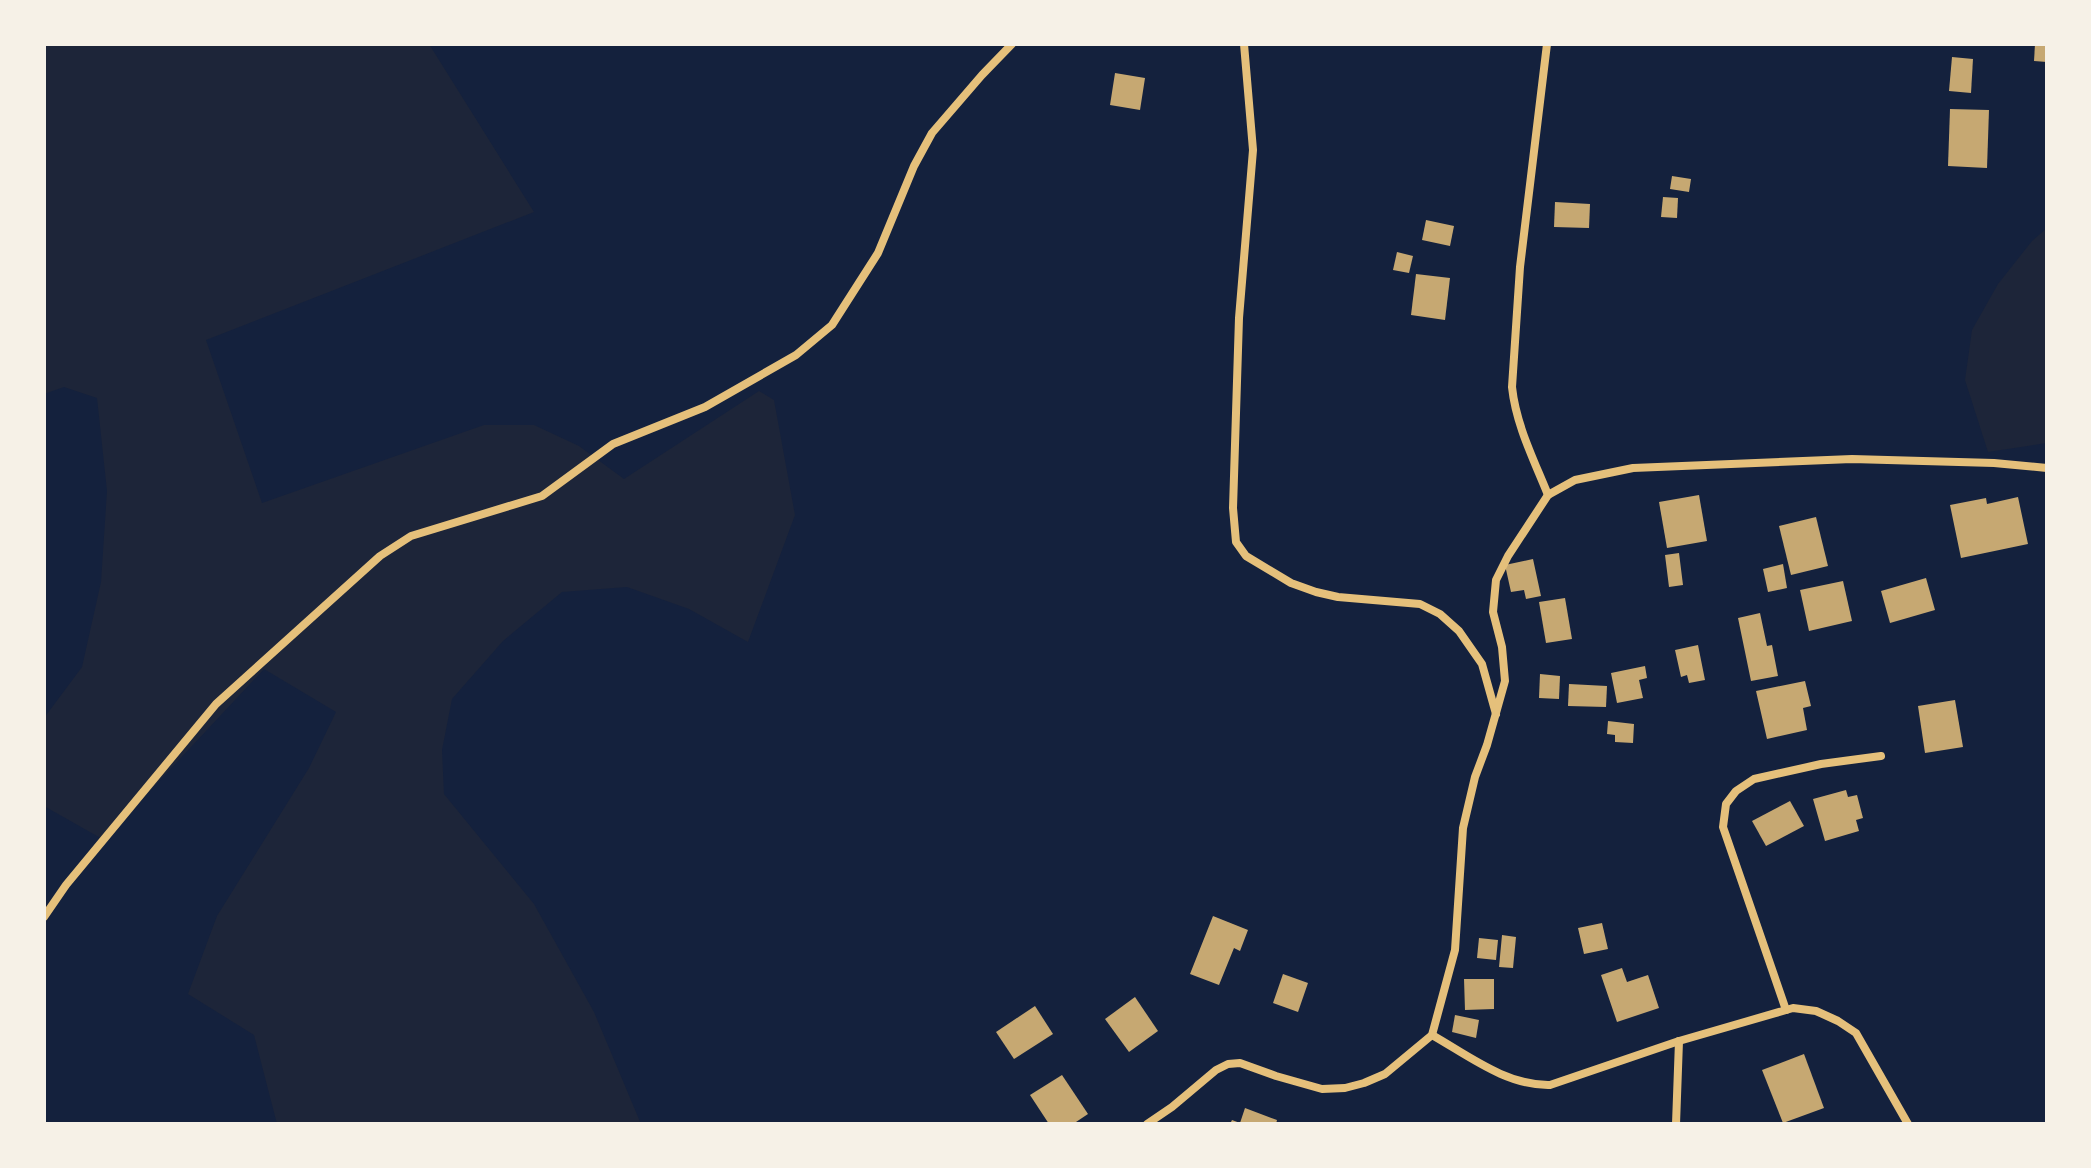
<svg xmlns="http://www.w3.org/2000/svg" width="2091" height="1168" font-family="'Noto Sans',sans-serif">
<rect width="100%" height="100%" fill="#14213d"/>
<g fill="#1d2539">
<path d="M44 44H429L534 212 206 340 262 503 484 425H534L579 446 624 479 759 391 774 400 795 515 748 642 689 609 627 587 562 592 503 641 452 699 442 750 444 794 534 904 594 1012 641 1124H277L254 1035 188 994 217 916 309 768 336 712 264 669 104 840 44 806V718L82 667 101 582 107 491 97 398 64 387 44 394Z"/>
<path d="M2047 228V443L1988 452 1965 380 1972 330 1998 284 2032 241Z"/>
</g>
<g fill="#c6a872">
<path d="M2035 44H2047V62L2034 61Z"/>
<path d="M1952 57 1973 59 1971 93 1949 91Z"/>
<path d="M1115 73 1145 78 1140 110 1110 105Z"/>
<path d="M1950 109 1989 110 1987 168 1948 166Z"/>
<path d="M1672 176 1691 179 1689 192 1670 189Z"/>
<path d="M1663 197 1678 198 1677 218 1661 217Z"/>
<path d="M1555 202 1590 204 1589 228 1554 227Z"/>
<path d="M1426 220 1454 226 1450 246 1422 240Z"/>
<path d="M1397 252 1413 256 1409 273 1393 270Z"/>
<path d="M1416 274 1450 278 1445 320 1411 315Z"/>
<path d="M1699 495 1707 541 1667 548 1659 502Z"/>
<path d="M2018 497 2028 544 1961 558 1950 505 1986 498 1987 504Z"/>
<path d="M1816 517 1828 566 1791 575 1779 526Z"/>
<path d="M1679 553 1683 585 1669 587 1665 555Z"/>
<path d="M1533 559 1541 596 1526 599 1524 590 1511 592 1505 565Z"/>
<path d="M1783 564 1787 588 1768 592 1763 569Z"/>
<path d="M1926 578 1935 610 1890 623 1881 591Z"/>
<path d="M1843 581 1852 621 1809 631 1800 590Z"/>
<path d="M1565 598 1572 639 1546 643 1539 602Z"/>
<path d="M1760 613 1767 646 1772 645 1778 676 1751 681 1738 618Z"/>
<path d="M1698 645 1705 680 1689 683 1687 675 1681 677 1675 650Z"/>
<path d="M1645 666 1647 678 1639 680 1643 698 1617 703 1611 673Z"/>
<path d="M1540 674 1560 676 1559 699 1539 698Z"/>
<path d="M1805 681 1811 706 1803 708 1807 730 1767 739 1756 691Z"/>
<path d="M1569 684 1607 686 1606 707 1568 706Z"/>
<path d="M1955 700 1963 747 1925 753 1918 706Z"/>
<path d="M1608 721 1634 724 1633 743 1615 742V735L1607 734Z"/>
<path d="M1846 790 1848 797 1857 795 1863 818 1856 820 1859 831 1825 841 1813 799Z"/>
<path d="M1790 801 1804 826 1766 846 1752 821Z"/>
<path d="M1213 916 1248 930 1240 951 1234 948 1219 985 1190 974Z"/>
<path d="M1602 923 1608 949 1584 954 1578 928Z"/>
<path d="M1502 935 1516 937 1513 968 1499 967Z"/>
<path d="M1479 938 1498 940 1496 960 1477 958Z"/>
<path d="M1622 968 1627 982 1648 975 1659 1008 1617 1022 1601 975Z"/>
<path d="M1283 974 1308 983 1298 1012 1273 1003Z"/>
<path d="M1464 979H1494V1009L1465 1010Z"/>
<path d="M1135 997 1158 1031 1129 1052 1105 1019Z"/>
<path d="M1035 1006 1053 1034 1014 1059 996 1032Z"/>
<path d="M1455 1015 1479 1020 1476 1038 1452 1032Z"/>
<path d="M1804 1054 1824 1108 1783 1123 1762 1070Z"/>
<path d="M1062 1075 1088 1114 1073 1124H1049L1030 1095Z"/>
<path d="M1245 1108 1277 1120 1276 1124H1230L1232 1120 1240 1123Z"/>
</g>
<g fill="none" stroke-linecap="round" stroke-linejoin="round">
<g stroke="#e5c07b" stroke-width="8">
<path d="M1244 44 1253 150 1239 318 1233 508 1236 542 1246 556 1291 583 1316 592 1338 597 1420 604 1440 614 1459 631 1482 664 1496 714"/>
<path d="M1547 44 1520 267 1512 387C1516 425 1534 460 1548 495"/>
<path d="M44 917 66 885 216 704 380 556 411 536 542 496 613 444 705 407 796 355 832 325 878 253 914 166 932 133 982 75 1012 44"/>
<path d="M1786 1010 1723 827 1726 804 1736 791 1754 779 1821 764 1881 756"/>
<path d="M1432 1035C1469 1056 1507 1086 1550 1085L1679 1041 1793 1008 1816 1011 1838 1021 1856 1033 1908 1124"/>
<path d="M1147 1124 1172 1107 1216 1070 1228 1064 1240 1063 1276 1076 1322 1089 1345 1088 1364 1083 1385 1074 1432 1035 1455 950 1463 828 1475 777 1487 745 1505 681 1502 647 1493 612 1496 580 1508 556 1548 495 1575 480 1633 468 1852 459 1994 463 2047 468"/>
<path d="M1676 1124 1679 1041"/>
</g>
</g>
<rect width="2091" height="1168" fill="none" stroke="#f6f1e7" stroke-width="92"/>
</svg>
